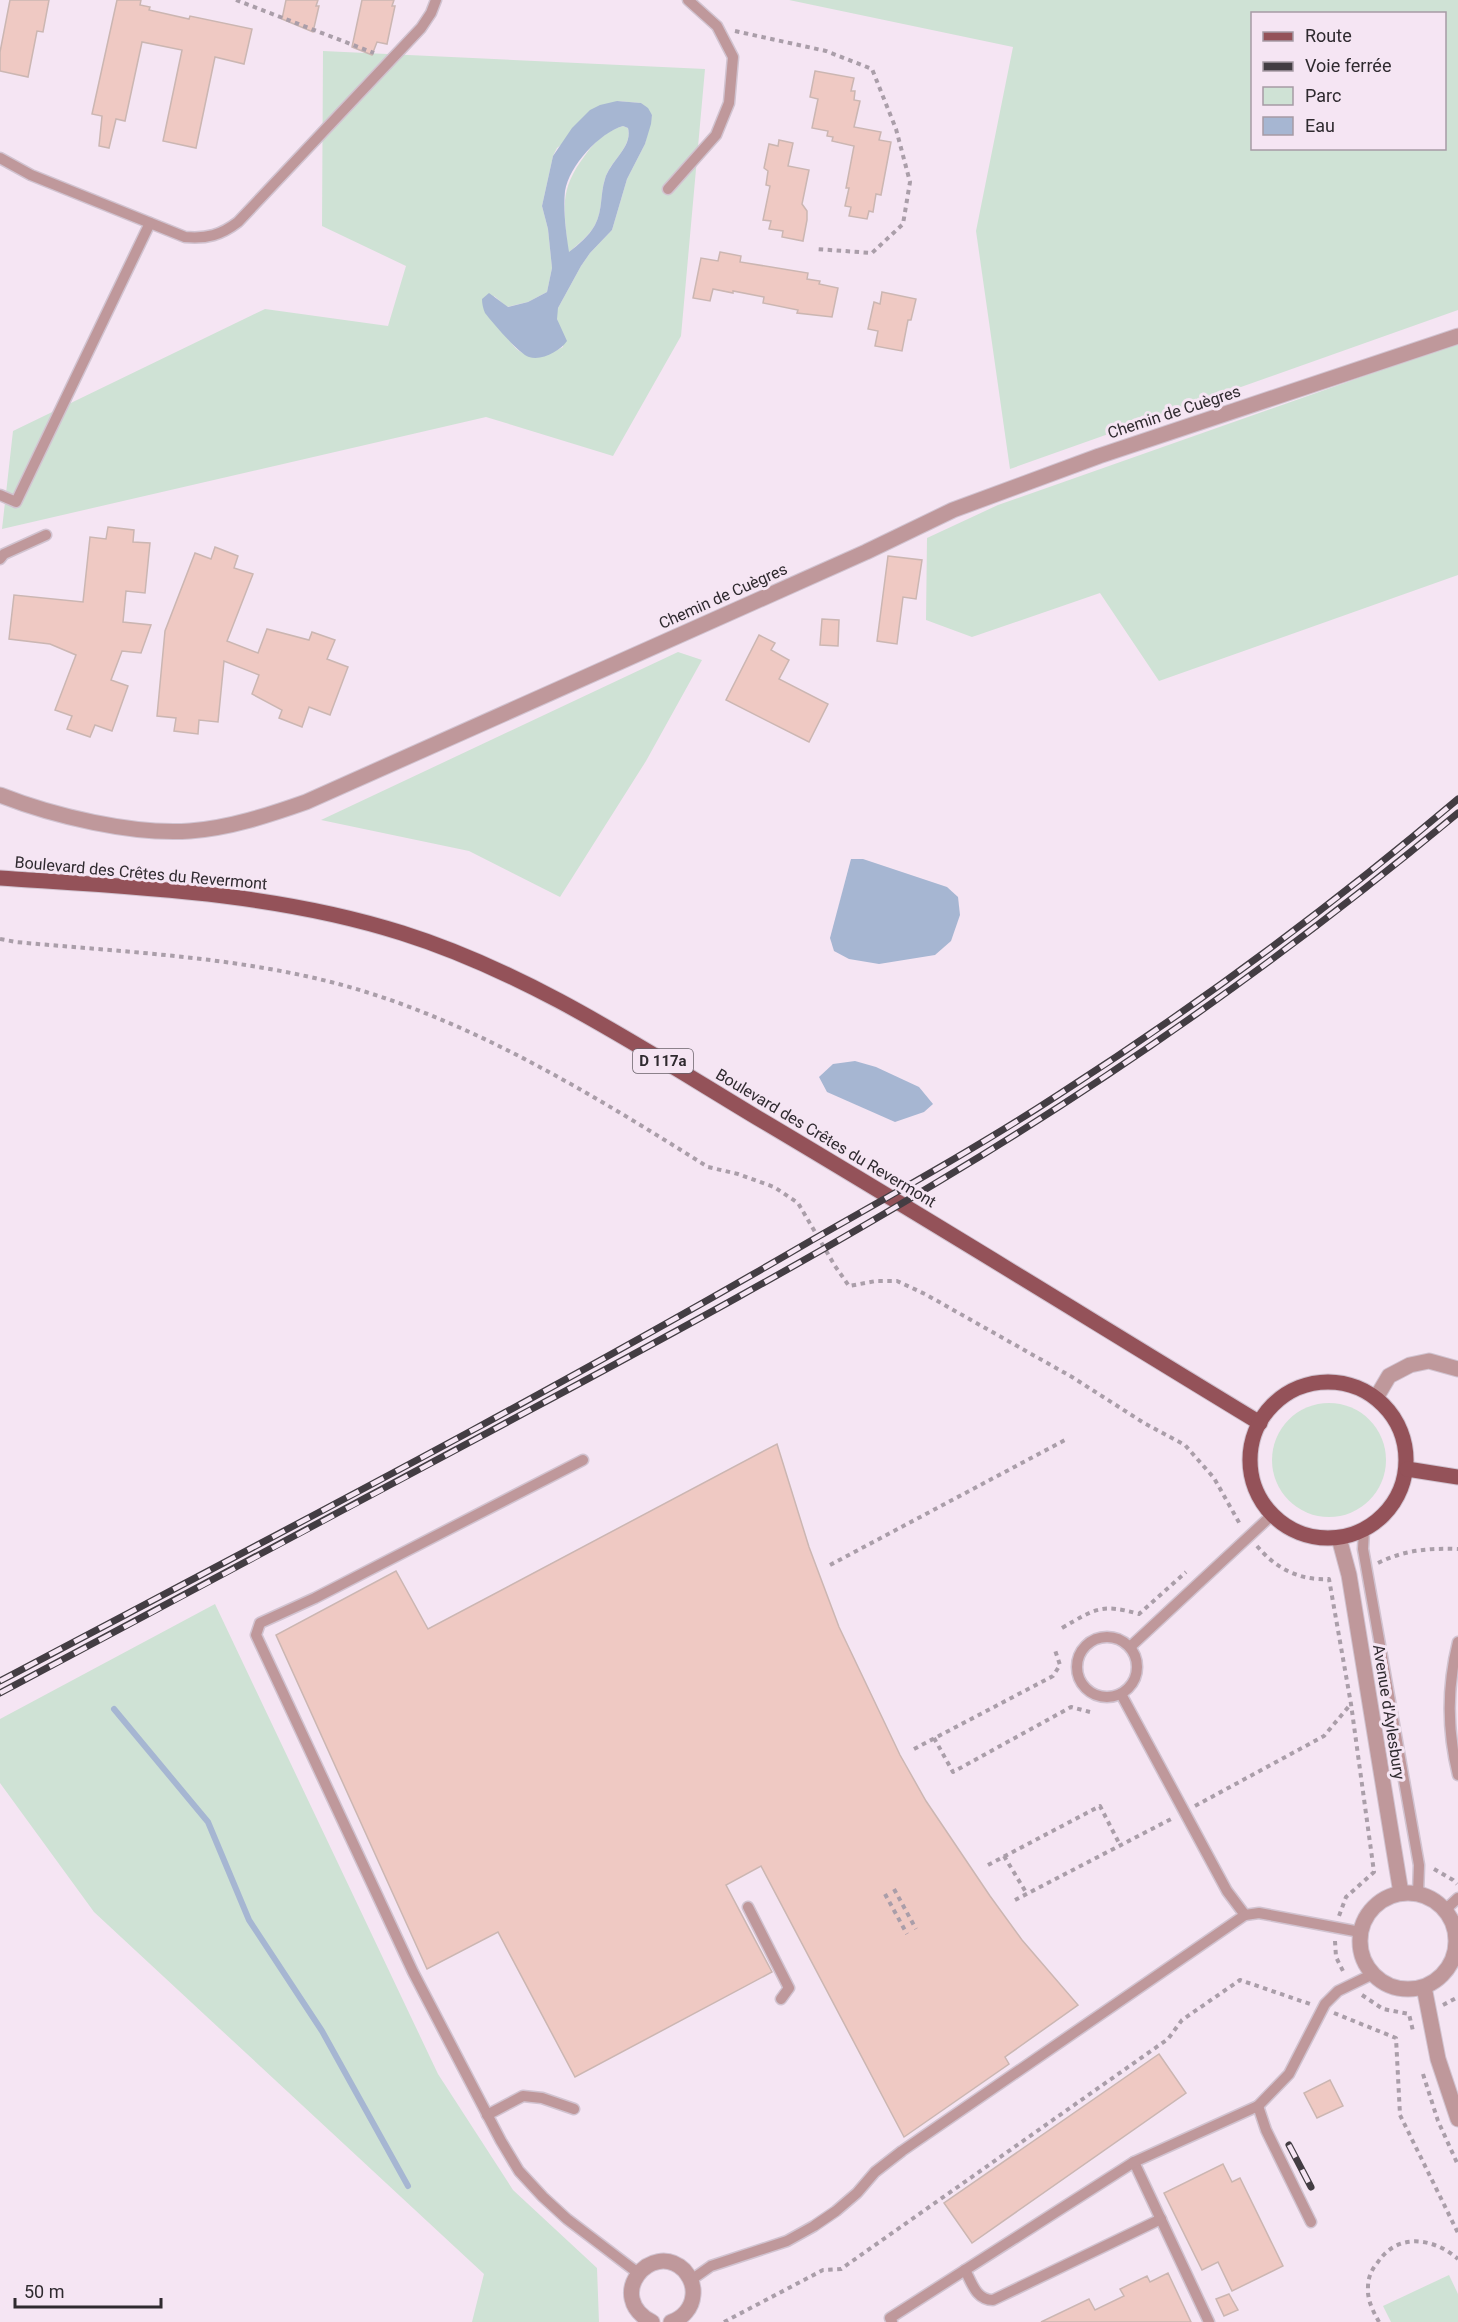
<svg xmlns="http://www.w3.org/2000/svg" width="1458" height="2322" font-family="Roboto,sans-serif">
<rect width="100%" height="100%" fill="#f5e5f3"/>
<g fill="#cfe2d5" fill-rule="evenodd">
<path d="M789 0H1458V310L1010 469 976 231 1013 47ZM1252 14H1444V148H1252Z"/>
<path d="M323 51 705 69 681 336 613 456 486 417 2 529 13 431 265 309 388 326 406 266 322 226ZM617 101 641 103 652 115 645 144 627 179 612 230 590 253 581 266 558 308 556 314 563 347C514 373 504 336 494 296L507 307 528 302 547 292 552 268 548 229 542 206 553 156 557 148Z"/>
<path d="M623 126 628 128C633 147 610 161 605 179 600 194 603 210 595 225 589 236 578 244 568 253 565 208 557 192 586 154 595 141 608 130 623 126Z"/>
<path d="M1458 343V575L1159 681 1100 593 972 637 926 620 927 538 998 505Z"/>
<path d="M678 652 702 660 646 761 560 897 469 851 321 820Z"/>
<circle cx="1329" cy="1460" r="57"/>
<path d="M215 1604 438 2074 513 2190 597 2268 599 2322H472L484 2274 94 1912 0 1783V1719Z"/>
<path d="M1449 2275 1458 2294V2322H1391L1383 2306Z"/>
</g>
<g fill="#a6b6d2" fill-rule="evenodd">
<path d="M617 101 641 103 648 108 652 115 651 124 645 144 627 179 612 230 590 253 581 266 558 308 557 319 567 341C560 351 542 361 529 357 519 354 492 322 485 313 483 308 482 304 482 299L489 293 508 307 528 302 547 292 552 268 548 229 542 206 553 156 572 128 590 110 600 105ZM623 126 628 128C633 147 610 161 605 179 600 194 603 210 595 225 589 236 578 245 569 252 566 233 563 210 565 191 569 166 599 133 623 126Z"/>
<path d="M851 859H863L947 887 958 897 960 915 951 941 935 955 879 964 849 959 834 951 830 938Z"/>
<path d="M855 1061 876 1067 919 1087 933 1104 924 1112 895 1122 827 1092 819 1077 833 1064Z"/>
</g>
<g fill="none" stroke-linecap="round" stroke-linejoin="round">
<path stroke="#a6b6d2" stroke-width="6" d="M114 1709 208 1822 249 1920 322 2031 408 2186"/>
</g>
<g fill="#efc9c3" stroke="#cbb6b2" stroke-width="1.5">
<path d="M10 0H49L43 32 37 31 28 77 0 71V52Z"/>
<path d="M117 0H141L140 5 150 7 149 10 189 19 190 16 252 29 244 64 215 57 196 148 163 141 182 50 142 42 125 121 116 119 109 148 99 146 102 116 92 114Z"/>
<path d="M286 0H318L316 6H319L313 32 282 19Z"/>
<path d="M362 0H394L392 6H395L387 44 377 42 372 55 352 47Z"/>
<path d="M815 71 854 78 851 91H855L854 100 860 101 854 127 881 132 879 140 891 142 881 195 876 194 873 212 869 211 867 219 849 216 851 207 845 206 849 188H846L854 146 832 141 833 137 827 136 828 131 812 128 818 99 810 97Z"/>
<path d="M779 140 793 143 788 166 809 170 802 204 807 211V220L803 241 782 237 783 231 769 229 771 221 763 220 770 186 766 185 768 171 764 168 769 144 778 146Z"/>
<path d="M720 252 741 256 740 262 808 273 807 279 820 281 819 284 838 288 832 317 797 313 798 310 763 303 764 297 733 291V293L713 289 710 301 693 298 701 258 718 261Z"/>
<path d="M882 292 916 299 911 320H908L902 351 875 346 878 331 868 329 874 302 880 304Z"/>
<path d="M108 527 134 530 133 542 150 543 145 593 126 591 123 622 151 625 141 653 122 651 111 680 128 686 112 731 95 725 90 737 67 729 72 716 55 710 76 655 50 644 9 639 14 595 83 602 90 537 106 539Z"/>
<path d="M215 547 238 556 234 568 253 574 227 641 258 653 267 629 309 640 312 632 335 640 327 659 348 667 330 715 309 707 302 727 279 718 282 710 252 694 259 675 224 661 218 722 199 720 198 734 174 731 176 718 157 716 165 631 195 553 211 559Z"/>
<path d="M888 556 922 560 916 599 903 597 897 644 877 641Z"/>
<path d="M822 619 839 620 838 646 820 645Z"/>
<path d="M759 635 775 643 771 650 789 660 779 679 828 704 809 742 726 700Z"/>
<path d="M777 1444 809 1547 839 1627 900 1755 926 1801 990 1896 1022 1940 1078 2005 1005 2057 1009 2064 904 2137 761 1866 726 1885 772 1972 575 2077 498 1932 427 1969 276 1635 396 1571 428 1629Z"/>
<path d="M1159 2054 1186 2093 972 2243 944 2203Z"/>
<path d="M1330 2080 1343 2106 1317 2118 1304 2093Z"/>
<path d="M1223 2164 1232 2182 1240 2178 1283 2266 1232 2291 1218 2262 1202 2270 1164 2193Z"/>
<path d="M1168 2273 1191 2322H1041L1089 2299 1095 2310 1124 2296 1120 2289 1147 2276 1150 2282Z"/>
<path d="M1229 2294 1238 2310 1224 2316 1216 2299Z"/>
</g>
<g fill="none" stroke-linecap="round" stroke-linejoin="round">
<g stroke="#d1c3d0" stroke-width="13">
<g id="lane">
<path d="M0 158 31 175 185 237C207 239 221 235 238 222L421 28 431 13 436 0"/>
<path d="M668 189 716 135 729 103 733 57 717 26 688 0"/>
<path d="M0 495 16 502 150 223"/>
<path d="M0 559 4 554 46 535"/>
<path d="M583 1460 315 1598 260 1623 256 1635 413 1972 501 2141 519 2171 543 2197 567 2219 638 2273"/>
<path d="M1364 1530 1363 1549 1419 1865 1418 1894"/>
<circle cx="1107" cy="1667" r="30"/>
<path d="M1458 1642C1447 1686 1447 1731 1458 1775"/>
<path d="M1130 1647 1272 1515"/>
<path d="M1121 1694 1227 1891 1245 1915"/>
<path d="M748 1907 789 1988 781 1999"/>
<path d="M1445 1910 1458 1898"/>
<path d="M1453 1958 1458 1959"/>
<path d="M1258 2106 1266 2130 1311 2222"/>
<path d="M487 2115 523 2096 542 2098 574 2109"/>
<path d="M1134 2162 1209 2322"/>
<path d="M965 2270C972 2283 976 2300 993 2300L1161 2219"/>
<path d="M691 2280 711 2266 787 2241 814 2226 836 2211 857 2193 875 2172 902 2151 1245 1915 1259 1913 1360 1932"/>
<path d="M892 2322 890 2318 1134 2162 1258 2106 1289 2074 1325 2004 1338 1991 1373 1974"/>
</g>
</g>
<g stroke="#d1c3d0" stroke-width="17">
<g id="street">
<path d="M0 795C53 816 133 835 190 831 230 828 269 815 306 802L866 552 953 510 1099 456 1458 336"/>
<path d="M1376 1398 1389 1376 1410 1365 1429 1361 1458 1369"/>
<path d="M1339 1538 1349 1575 1401 1893"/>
<circle cx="1408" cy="1941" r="48"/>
<path d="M1424 1987 1438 2059 1458 2119"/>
<path d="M652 2322C604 2297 651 2239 684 2270 690 2277 694 2286 693 2295 692 2308 683 2318 671 2322"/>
</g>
</g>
<g stroke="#d1c3d0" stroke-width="17">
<g id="primary">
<path d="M0 878C134 887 273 892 402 933 529 973 643 1049 756 1117 925 1217 1092 1321 1260 1423"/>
<circle cx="1328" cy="1460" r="78"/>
<path d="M1407 1469 1458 1477"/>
</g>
</g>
<g stroke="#aa9ea9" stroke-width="4" stroke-dasharray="4.5 4.5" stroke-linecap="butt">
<path d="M236 0 374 53"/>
<path d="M735 31 826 51 872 69 896 129 910 182 903 224 872 253 816 249"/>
<path d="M0 939 16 942C122 952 228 956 331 982 467 1017 590 1093 708 1167L738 1174 774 1187 798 1203 835 1266 849 1286 876 1281H897L925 1294 1072 1377 1144 1423 1185 1445 1214 1478 1241 1526"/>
<path d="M1257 1546C1275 1568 1300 1581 1329 1579L1351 1704 1374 1872 1346 1897 1339 1916"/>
<path d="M1378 1563C1404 1550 1429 1548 1458 1549"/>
<path d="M830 1565 1065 1440"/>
<path d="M1062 1628C1095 1609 1101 1603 1139 1614L1186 1572"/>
<path d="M934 1738 953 1772 1071 1707 1090 1712"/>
<path d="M914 1749 1053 1676 1060 1665 1055 1650"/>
<path d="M1195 1806 1324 1736 1350 1705"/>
<path d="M1004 1856 1027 1894"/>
<path d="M988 1865 1100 1806 1120 1845"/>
<path d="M1434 1869 1453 1880 1457 1884"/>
<path d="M894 1889 916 1929"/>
<path d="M885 1894 907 1934"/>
<path d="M1015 1900 1173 1818"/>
<path d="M1335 1941 1336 1957 1344 1973"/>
<path d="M1362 1995 1383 2009 1409 2014 1413 2031"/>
<path d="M1443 2005 1458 1997"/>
<path d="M1334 2013 1396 2038 1400 2115 1458 2233"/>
<path d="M1423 2074 1438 2121 1458 2165"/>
<path d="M724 2322 823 2270 841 2269 1168 2039 1182 2020 1240 1980 1310 2004"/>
<path d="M1379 2322C1373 2311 1367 2300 1368 2287 1368 2277 1372 2269 1378 2262 1398 2232 1434 2238 1458 2259"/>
</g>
<use href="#lane" stroke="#bf989b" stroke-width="10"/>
<use href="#street" stroke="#bf989b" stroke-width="15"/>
<use href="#primary" stroke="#945259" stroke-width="15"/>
<g stroke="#433d43" stroke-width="7">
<g id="rail">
<path d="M0 1681C270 1538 543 1397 807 1243 891 1195 977 1148 1058 1095 1198 1005 1332 906 1458 799"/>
<path d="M0 1693C177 1599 354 1505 530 1410 668 1336 807 1261 941 1180 1122 1072 1296 948 1458 813"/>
<path d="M1289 2145 1311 2187"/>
</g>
</g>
<use href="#rail" stroke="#f5e5f3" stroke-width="4.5" stroke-dasharray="14" stroke-linecap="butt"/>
</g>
<g text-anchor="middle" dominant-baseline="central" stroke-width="6" stroke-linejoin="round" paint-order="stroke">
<rect fill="#f5e5f3" stroke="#6a626a" stroke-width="1.5" x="633" y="1049" width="60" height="24" rx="4.5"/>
<g font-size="15" font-weight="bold" fill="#2f2a2f">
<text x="663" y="1061">D 117a</text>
</g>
<g font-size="16" fill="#2f2a2f" stroke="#f5e5f3">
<text transform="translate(1174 412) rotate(-18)">Chemin de Cuègres</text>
<text transform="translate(723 596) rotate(-24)">Chemin de Cuègres</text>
<text transform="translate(141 873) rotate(5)">Boulevard des Crêtes du Revermont</text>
<text transform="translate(826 1138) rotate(31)">Boulevard des Crêtes du Revermont</text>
<text transform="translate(1389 1712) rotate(81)">Avenue d'Aylesbury</text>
</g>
</g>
<rect x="1251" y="12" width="195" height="138" fill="#f5e5f3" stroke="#a69aa5" stroke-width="1.5"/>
<rect x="1263" y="32" width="30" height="9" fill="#945259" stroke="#a69aa5" stroke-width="1.5"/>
<text x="1305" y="42" font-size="18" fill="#2f2a2f">Route</text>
<rect x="1263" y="62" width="30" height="9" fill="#433d43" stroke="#a69aa5" stroke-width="1.5"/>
<text x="1305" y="72" font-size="18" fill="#2f2a2f">Voie ferrée</text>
<rect x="1263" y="87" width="30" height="18" fill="#cfe2d5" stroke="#a69aa5" stroke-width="1.5"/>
<text x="1305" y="102" font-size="18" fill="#2f2a2f">Parc</text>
<rect x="1263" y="117" width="30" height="18" fill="#a6b6d2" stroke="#a69aa5" stroke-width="1.5"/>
<text x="1305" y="132" font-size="18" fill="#2f2a2f">Eau</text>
<path d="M15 2298v9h146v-9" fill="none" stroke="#2f2a2f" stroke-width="3"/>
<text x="24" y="2298" font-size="18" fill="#2f2a2f" stroke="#f5e5f3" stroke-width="4.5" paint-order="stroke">50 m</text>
</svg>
